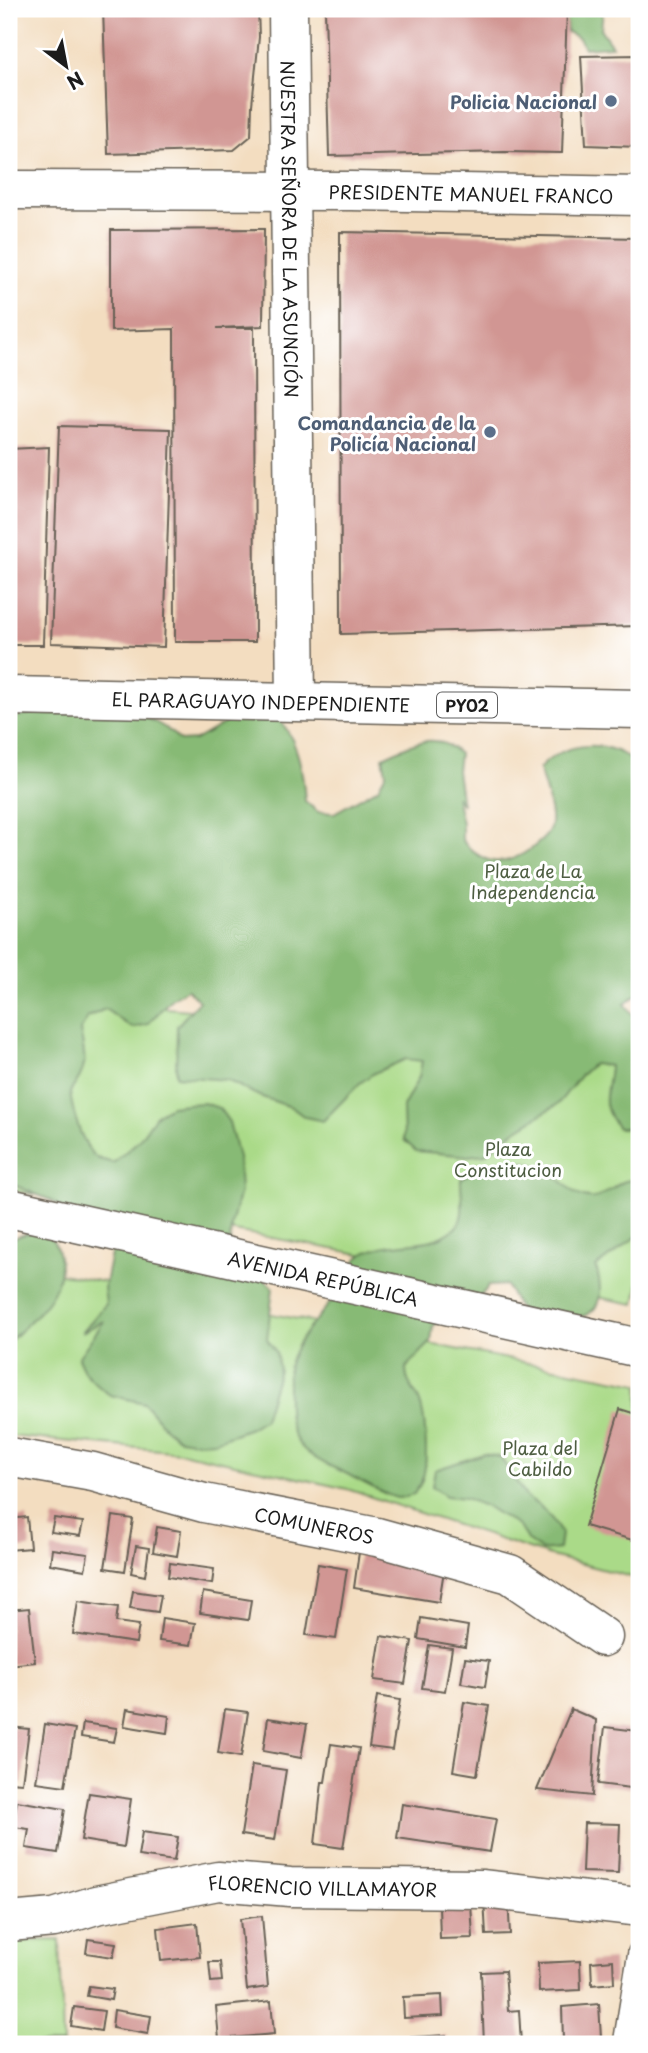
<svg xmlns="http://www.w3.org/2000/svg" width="648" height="2053" font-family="'Playpen Sans',sans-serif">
<rect width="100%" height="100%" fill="#fff"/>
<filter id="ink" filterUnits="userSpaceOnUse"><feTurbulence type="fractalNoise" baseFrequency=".0143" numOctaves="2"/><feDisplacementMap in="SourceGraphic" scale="14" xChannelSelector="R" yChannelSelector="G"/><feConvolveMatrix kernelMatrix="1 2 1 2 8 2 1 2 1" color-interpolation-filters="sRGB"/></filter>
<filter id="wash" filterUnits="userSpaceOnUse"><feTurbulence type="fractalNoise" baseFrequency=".00686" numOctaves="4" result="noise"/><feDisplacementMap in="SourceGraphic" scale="28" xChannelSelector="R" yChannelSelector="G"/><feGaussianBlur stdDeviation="1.57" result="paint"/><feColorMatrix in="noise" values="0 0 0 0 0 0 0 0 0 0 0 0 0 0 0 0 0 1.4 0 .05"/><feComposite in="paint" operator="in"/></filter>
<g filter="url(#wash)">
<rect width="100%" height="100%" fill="#f3ddc0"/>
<g fill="#aada88" stroke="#637b52" stroke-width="2">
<path d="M12 995 639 1048V1282L635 1304 9 1190Z"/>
<path d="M9 1264 639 1384V1579L547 1555 347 1489 181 1452 9 1436Z"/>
<path d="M60 1940 63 2044H9V1941Z"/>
</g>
<g fill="#87ba74" stroke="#526b48" stroke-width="2">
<path d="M603 9 601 30 612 46 584 48 579 38 567 32 565 10Z"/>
<path d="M92 704C124 712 158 715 180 741L195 740 237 716 271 711C297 734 303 768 305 801L318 812 334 813 378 788 386 773 383 757C410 745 435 729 459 754L457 771 462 805 456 796 462 823V840C483 866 505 868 532 848 541 841 550 835 551 823 553 810 543 783 539 769 566 739 611 738 639 767V993L625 1004 639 1022V1124L634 1128H618C598 1104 608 1093 610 1066L593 1064 580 1076 558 1104 513 1132 485 1154 468 1156 416 1151 404 1140 403 1107 419 1077 422 1061 406 1059 374 1073 360 1083 323 1121 305 1117 291 1107 259 1096 227 1080 176 1076 177 1026 199 1001 187 989 171 999 148 1024 132 1028 105 1009 88 1017 80 1031C86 1059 89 1067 70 1092 72 1109 82 1148 97 1158 101 1160 109 1161 113 1163L138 1141 157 1114 171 1106 187 1104 204 1103 219 1108 229 1122 238 1157 240 1191 231 1226 230 1243 273 1288 267 1339 276 1352 279 1370 264 1419 250 1428 215 1441 197 1442 180 1439 166 1429 144 1403 110 1395 97 1385 85 1373 78 1358 104 1321 82 1332 106 1304 104 1288 111 1254 106 1238 50 1200 9 1183V718L75 705Z"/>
<path d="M506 1160C523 1161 539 1164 553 1174 566 1183 576 1200 594 1198 604 1197 614 1186 623 1182 628 1180 634 1180 639 1179V1235L596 1267C615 1331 564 1319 522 1315L506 1285 489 1286 478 1299 433 1326 431 1342 406 1368C407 1386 411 1383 418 1398 426 1414 429 1462 422 1480 421 1485 416 1490 414 1494 409 1495 403 1498 398 1498 389 1498 352 1476 341 1471 297 1452 286 1438 288 1390 288 1382 287 1372 289 1364 297 1338 318 1318 334 1298 344 1284 348 1264 363 1254 392 1237 428 1251 454 1229 468 1217 460 1195 461 1179L475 1169Z"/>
<path d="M30 1232C42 1231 51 1234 56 1246 72 1289 36 1314 9 1342V1240Z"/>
<path d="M483 1454 500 1457 527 1498 541 1507 552 1519 561 1533 559 1549 542 1551 528 1541 519 1527 491 1509 465 1498 446 1496 432 1486 435 1470Z"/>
</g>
<g id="blocks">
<g fill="#d19693">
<path d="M103 9H258L259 37 252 105 251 136 234 150 108 154Z"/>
<path d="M325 9H567L562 153 505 152 329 156Z"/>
<path d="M639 55V147L586 145 581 56Z"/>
<path d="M264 229 263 326 217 328H254L255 642H175L174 329 111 331V230Z"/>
<path d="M340 232 639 238V626L341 634Z"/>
<path d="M59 426 171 429 164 647 51 643Z"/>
<path d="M49 447 43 645H9V449Z"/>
<path d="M620 1409 639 1415V1542L585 1526Z"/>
<path d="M113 1516 133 1519 125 1571 105 1568Z"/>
<path d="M27 1517 30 1548 9 1550V1519Z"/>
<path d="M54 1518 83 1522 80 1536 51 1532Z"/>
<path d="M157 1527 181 1531 177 1556 153 1552Z"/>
<path d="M136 1546 149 1548 145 1576 131 1573Z"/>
<path d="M52 1549 88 1554 85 1570 50 1564Z"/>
<path d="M359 1552 445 1564 439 1602 354 1588Z"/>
<path d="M170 1563 214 1569 212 1584 168 1577Z"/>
<path d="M318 1564 347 1569 336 1639 306 1635Z"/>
<path d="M133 1591 161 1595 158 1612 130 1608Z"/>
<path d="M203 1592 251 1600 248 1620 200 1613Z"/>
<path d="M78 1601 118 1607 116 1622 139 1625 136 1643 73 1634Z"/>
<path d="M29 1608 35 1662 9 1665V1610Z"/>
<path d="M162 1618 195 1623 191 1645 159 1641Z"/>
<path d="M421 1618 468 1626 465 1647 418 1639Z"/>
<path d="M381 1636 412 1641 405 1684 374 1680Z"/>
<path d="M429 1645 452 1648 445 1691 422 1688Z"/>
<path d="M465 1658 489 1661 485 1687 461 1683Z"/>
<path d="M377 1696 400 1700 392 1750 369 1747Z"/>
<path d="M464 1702 489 1706 477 1775 453 1771Z"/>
<path d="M127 1709 169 1716 167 1733 124 1726Z"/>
<path d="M225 1709 248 1712 241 1757 218 1753Z"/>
<path d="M571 1709 596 1720 592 1796 537 1790Z"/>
<path d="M268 1718 307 1724 301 1758 263 1751Z"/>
<path d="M83 1723 117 1728 114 1742 81 1737Z"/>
<path d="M45 1724 75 1729 65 1786 36 1782Z"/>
<path d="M9 1727 29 1729 22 1783 9 1782Z"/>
<path d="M605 1727 638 1731 636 1746H639V1789L598 1784Z"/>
<path d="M331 1744 359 1748 343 1848 315 1844 322 1782H325Z"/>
<path d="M252 1765 286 1770 275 1840 241 1835Z"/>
<path d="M89 1793 131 1799 124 1847 81 1840Z"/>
<path d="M17 1801 65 1809 58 1853 26 1848 29 1829 13 1827Z"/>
<path d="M402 1804 496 1819 490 1852 397 1838Z"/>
<path d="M584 1823 620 1824 618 1873 582 1872Z"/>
<path d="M142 1832 178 1837 174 1861 138 1856Z"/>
<path d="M508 1897 510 1934 486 1935 484 1898Z"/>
<path d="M471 1903 473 1938 440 1939 439 1905Z"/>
<path d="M262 1916 268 1987 247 1990 240 1919Z"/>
<path d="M197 1923 200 1957 161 1961 158 1928Z"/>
<path d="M88 1939 116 1943 113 1957 86 1953Z"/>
<path d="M613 1960 614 1983 592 1985 591 1962Z"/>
<path d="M580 1961 581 1990 539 1992 538 1963Z"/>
<path d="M209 1962H220L222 1981 211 1982Z"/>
<path d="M505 1971 508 2011 519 2010 521 2044H484L481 1972Z"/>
<path d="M89 1986 113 1989 111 2000 87 1996Z"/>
<path d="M442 1995 443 2016 404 2018 403 1997Z"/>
<path d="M271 2001 274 2034 219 2039 216 2007Z"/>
<path d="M599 2004 601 2038 563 2040 562 2007Z"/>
<path d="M74 2007 104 2011 101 2031 71 2026Z"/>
<path d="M114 2010 151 2016 148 2034 112 2028Z"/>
<path d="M446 2035V2044H399L398 2038Z"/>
</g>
</g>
</g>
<g filter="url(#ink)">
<use href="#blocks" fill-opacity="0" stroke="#676055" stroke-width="2"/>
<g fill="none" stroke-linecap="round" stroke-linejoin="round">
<g stroke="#676055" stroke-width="24">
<path id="service" d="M624 2044 639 1952"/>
</g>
<g stroke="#676055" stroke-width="41">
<g id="minor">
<path id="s1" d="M288 9 296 701"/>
<path id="s2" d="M9 190 351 191 639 196"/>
<path id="s3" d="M9 1208 639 1348"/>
<path id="s4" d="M9 1457 93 1472 204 1503 377 1537 510 1574 603 1637"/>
<path id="s5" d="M9 1922 54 1918 96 1905 218 1881 290 1887 483 1889 639 1907"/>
</g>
</g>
<g stroke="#676055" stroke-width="41">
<g id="trunk">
<path id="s6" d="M9 696 639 709"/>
</g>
</g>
<use href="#service" stroke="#fff" stroke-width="21"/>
<use href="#minor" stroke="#fff" stroke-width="38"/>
<use href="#trunk" stroke="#fff" stroke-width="38"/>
</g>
</g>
<g fill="#5c6f8a" stroke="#fff" stroke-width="2.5">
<circle cx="611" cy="101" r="7"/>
<circle cx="490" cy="432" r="7"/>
</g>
<g text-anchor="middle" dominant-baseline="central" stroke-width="6" stroke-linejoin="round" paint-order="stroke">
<rect fill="#fff" stroke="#606060" stroke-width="2" x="437" y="692.5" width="60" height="25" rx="5"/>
<g font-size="16" font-weight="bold" fill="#1c1c1c">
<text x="467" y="705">PY02</text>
</g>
<g font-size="18" font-weight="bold" fill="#4e5e75" stroke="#fff" text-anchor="end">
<text x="597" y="101">Policia Nacional</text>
<text x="476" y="422">Comandancia de la<tspan x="476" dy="21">Policía Nacional</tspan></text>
</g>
<g font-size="18" fill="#1c1c1c" stroke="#fff">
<text stroke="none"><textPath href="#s2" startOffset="462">PRESIDENTE MANUEL FRANCO</textPath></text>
<text stroke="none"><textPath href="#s1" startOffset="220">NUESTRA SEÑORA DE LA ASUNCIÓN</textPath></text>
<text stroke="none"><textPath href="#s6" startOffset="252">EL PARAGUAYO INDEPENDIENTE</textPath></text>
<text stroke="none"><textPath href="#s3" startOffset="322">AVENIDA REPÚBLICA</textPath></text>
<text stroke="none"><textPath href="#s4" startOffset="313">COMUNEROS</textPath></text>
<text stroke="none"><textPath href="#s5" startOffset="318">FLORENCIO VILLAMAYOR</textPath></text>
</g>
<g font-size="18" fill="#4e5e42" stroke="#fff">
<text x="533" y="870">Plaza de La<tspan x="533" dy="21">Independencia</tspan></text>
<text x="508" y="1148">Plaza<tspan x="508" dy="21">Constitucion</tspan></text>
<text x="540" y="1447">Plaza del<tspan x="540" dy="21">Cabildo</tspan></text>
</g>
</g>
<rect width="648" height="2053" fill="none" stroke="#fff" stroke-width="35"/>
<g transform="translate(66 66) rotate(148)" stroke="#ffffff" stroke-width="5" paint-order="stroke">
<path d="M0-5L12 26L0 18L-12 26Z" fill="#1c1c1c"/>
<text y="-10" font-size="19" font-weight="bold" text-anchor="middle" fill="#1c1c1c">N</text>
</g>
</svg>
